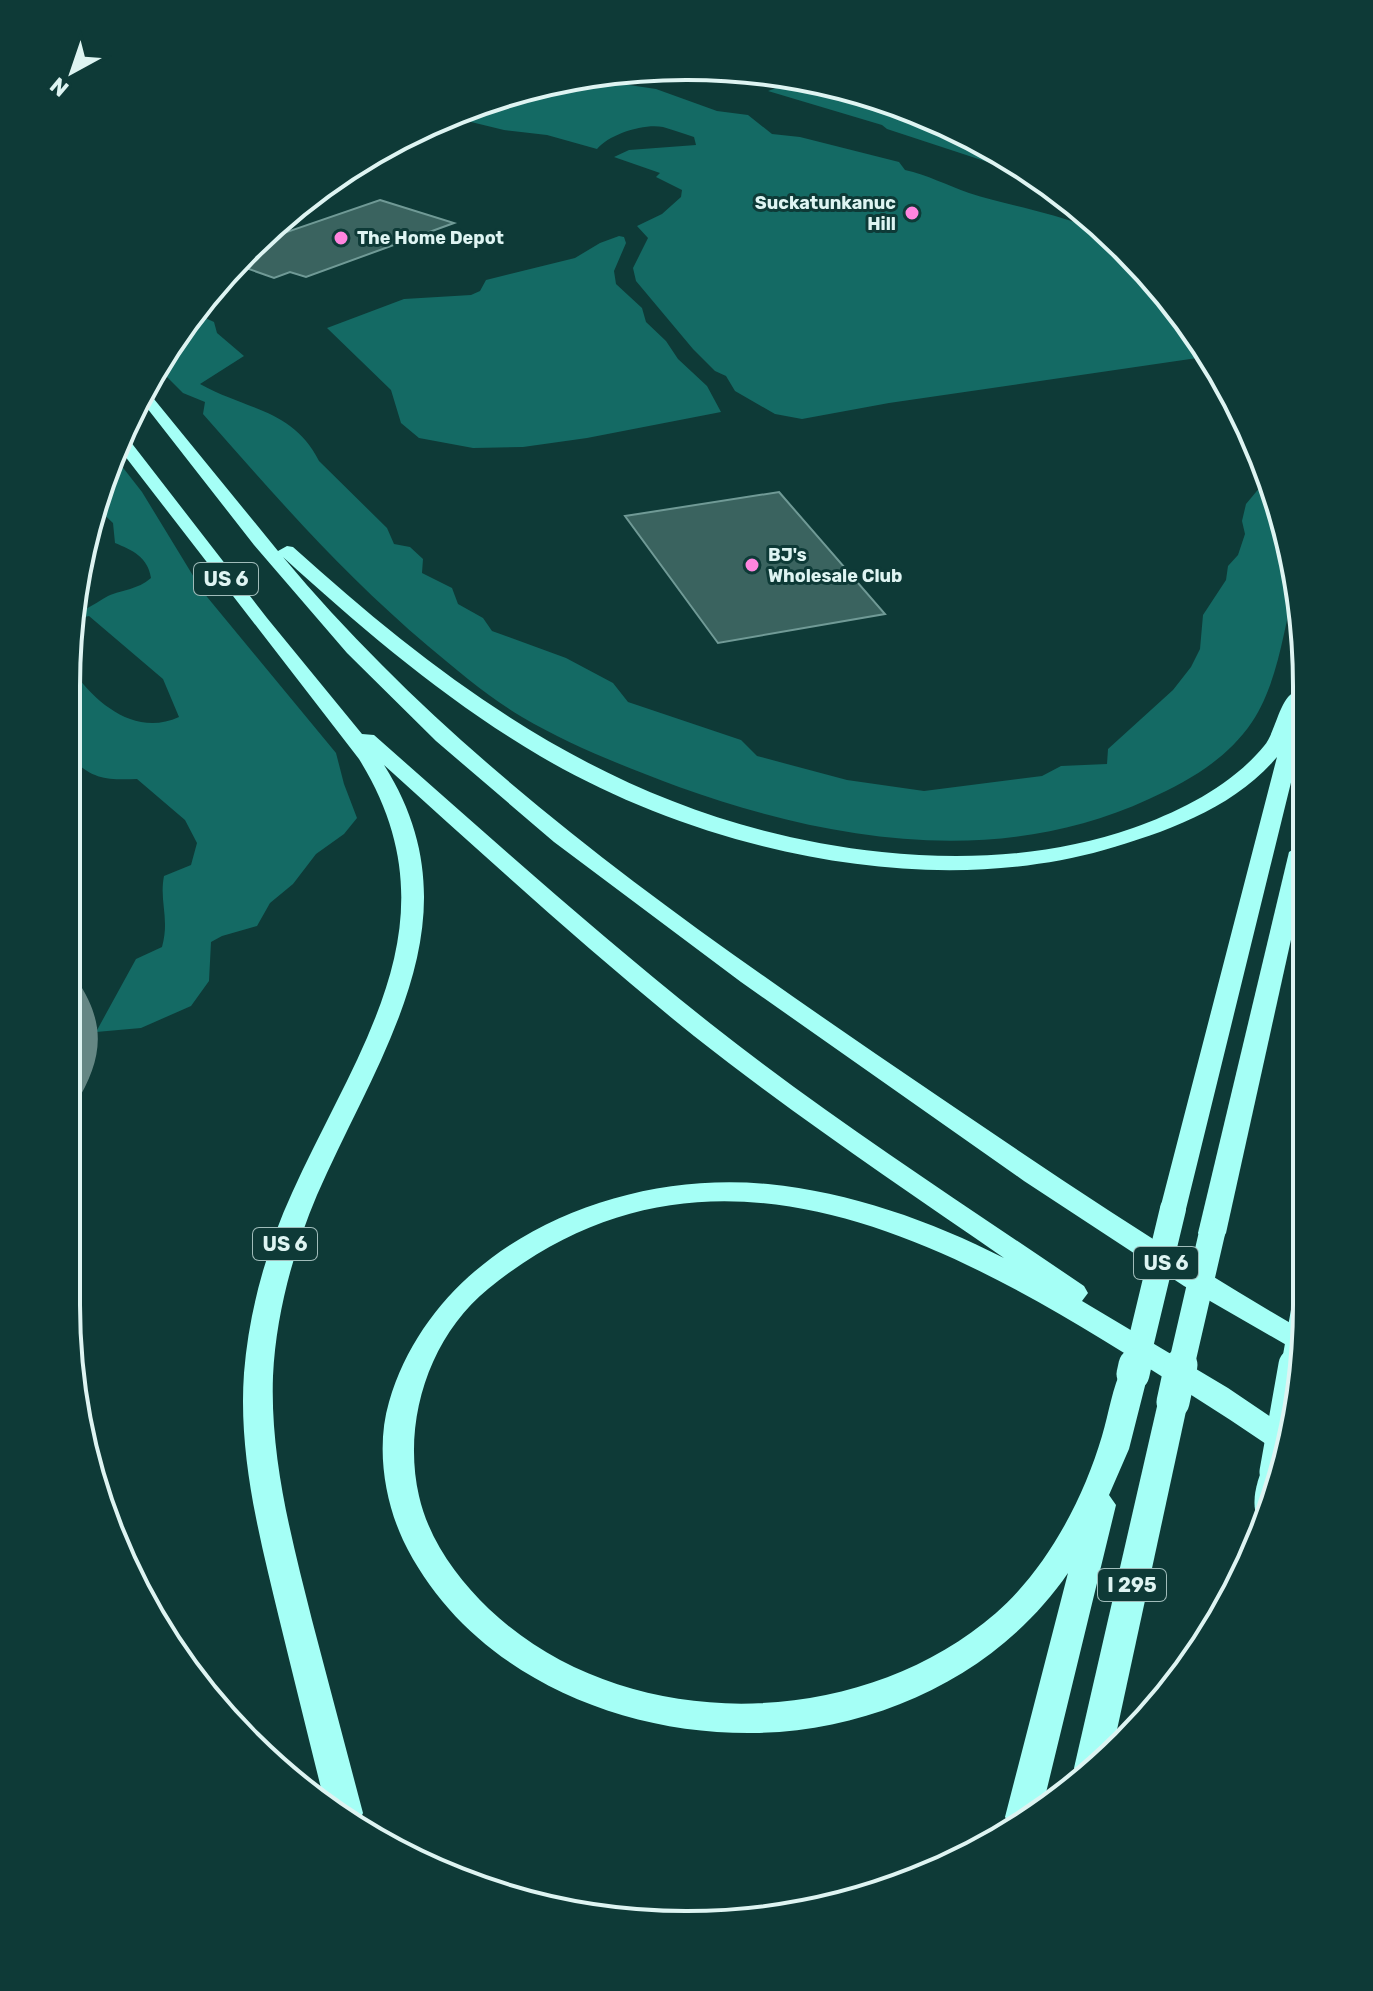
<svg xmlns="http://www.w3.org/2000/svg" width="1373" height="1991" font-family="Rubik,sans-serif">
<rect width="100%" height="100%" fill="#0e3a37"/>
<g fill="#146a64">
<path d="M575 77 656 89 717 111 748 115 772 134 800 137 899 162 905 170C927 175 947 185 969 193 1015 208 1087 217 1126 248L1204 357 889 403 802 419 775 414 735 391 726 376 715 371 693 349 636 281 633 268 648 238 637 226 662 214 681 197 682 190 656 177 660 173 614 157 629 150 696 145 694 137C684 134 674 130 663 127 645 123 609 134 597 149L547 135 504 130 467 121 431 123 449 113Z"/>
<path d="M814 81 940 122 1032 171 1042 180 887 129 882 125 768 91 784 85Z"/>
<path d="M619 236 624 237 626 243 614 271 616 284 642 308 646 322 666 341 678 359 707 386 721 412 587 438 523 447 473 448 419 438 401 423 391 390 327 328 404 299 471 295 480 291 486 280 575 258 600 243Z"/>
<path d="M197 314 214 322 217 333 244 356 200 384C246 410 293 409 319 461L387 528 394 544 410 547 423 559 422 573 452 588 458 604 483 618 492 631 566 658 613 683 628 702 741 740 757 756 847 780 924 791 1042 776 1061 766 1107 764 1108 749 1173 690 1191 667 1200 649 1203 615 1226 580 1228 566 1238 555 1245 534 1242 521 1246 504 1266 480 1295 566V584C1284 628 1278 683 1252 722 1227 759 1189 781 1149 799 998 869 830 841 679 787 626 767 571 746 522 717 488 697 458 671 428 646 343 574 276 497 203 414L205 402 183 393 165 375V356Z"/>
<path d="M117 460 142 492 203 592 336 753 344 784 357 818 344 834 316 854 293 884 270 903 257 926 222 936 211 942 209 981 191 1006 141 1028 96 1032 136 959 162 947C170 918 159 902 164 876L191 865 197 843 185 820 137 779C111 780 93 780 75 761L76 675C100 707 138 736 179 717L163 679 89 616 85 617 78 612C90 608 97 602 108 596 124 589 137 590 151 578 148 557 132 550 115 543L113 523 99 510Z"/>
<path d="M71 987 91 1033 79 1079 69 1097Z"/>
</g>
<g fill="#3a635f" stroke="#709a96" stroke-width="2">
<path d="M380 200 454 223 306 277 290 272 274 278 235 264 252 244Z"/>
<path d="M779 492 885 614 718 643 625 516Z"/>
</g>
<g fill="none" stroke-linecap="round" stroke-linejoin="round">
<path fill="#658784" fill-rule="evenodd" d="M71 978 77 980C107 1025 103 1059 75 1105L69 1106 70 1084 82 1042 79 1013 71 996Z"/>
<g fill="#a5fff6" fill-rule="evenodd">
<path d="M145 388 278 551 287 546 293 547C469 706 641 826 882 852 966 861 1053 856 1133 828 1181 811 1231 786 1264 746 1276 732 1280 695 1297 691L1298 754 1186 1209 1183 1216 1173 1218 1163 1216 1160 1209 1277 757C1234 808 1166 832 1104 850 923 901 700 850 540 756 447 701 363 630 283 557 450 757 662 907 876 1054 1017 1150 1157 1246 1304 1331L1302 1354 1184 1286 1024 1181 741 982 554 842 436 741 347 653 254 545 140 399Z"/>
<path d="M125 439 130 441 267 618 362 734 374 735C485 833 595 932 711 1024 830 1118 959 1201 1084 1286L1088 1293 1082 1301 1228 1388 1293 1432 1286 1455 1278 1452C1221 1413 1162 1376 1103 1340 909 1221 690 1124 488 1289 429 1337 402 1422 419 1496 429 1540 457 1578 489 1609 624 1737 859 1732 996 1613 1047 1568 1083 1500 1102 1436 1109 1413 1112 1388 1123 1366L1133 1363 1143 1366 1148 1374 1129 1449 1109 1495 1116 1505 1044 1801 1010 1826 1005 1817 1068 1573C999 1674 877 1731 755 1733 615 1735 466 1671 403 1540 384 1499 376 1446 389 1402 435 1245 614 1169 768 1184 850 1192 931 1221 1004 1258 900 1186 794 1115 694 1036 587 950 486 857 384 765 481 918 379 1053 317 1195 293 1252 276 1314 273 1376 270 1459 292 1540 312 1620 329 1684 346 1749 363 1813L359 1822 324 1800C309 1740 294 1679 279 1618 260 1539 238 1456 244 1373 249 1311 266 1250 292 1193 359 1045 459 920 359 759L121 451Z"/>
<path d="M1300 845V899L1226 1233 1222 1240 1212 1243 1202 1240 1198 1233 1289 852Z"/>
<path d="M1173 1391 1183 1394 1188 1402 1112 1753 1078 1777 1074 1768 1158 1402 1163 1394Z"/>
<path d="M1276 1460 1284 1463 1266 1521 1258 1519C1250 1504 1257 1478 1265 1464Z"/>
</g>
<g stroke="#a5fff6" stroke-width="26">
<path d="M1135 1367 1173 1209"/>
<path d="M1181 1367 1212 1233"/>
<path d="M1294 1367 1307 1294"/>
</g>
<g stroke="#a5fff6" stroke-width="33">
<path d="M1133 1374 1135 1365"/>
<path d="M1173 1402 1181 1365"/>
<path d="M1276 1472 1295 1365"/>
</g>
</g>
<g fill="#ff85df" stroke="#0e3a37" stroke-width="3">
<circle cx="912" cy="213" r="8"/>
<circle cx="341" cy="238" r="8"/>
<circle cx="752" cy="565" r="8"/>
</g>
<g text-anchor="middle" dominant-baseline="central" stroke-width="6" stroke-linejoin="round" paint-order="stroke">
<g font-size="18" font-weight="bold" fill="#def4f2" stroke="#0e3a37" text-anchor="start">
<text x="896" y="203" text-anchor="end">Suckatunkanuc<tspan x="896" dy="21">Hill</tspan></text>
<text x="357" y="238">The Home Depot</text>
<text x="768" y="555">BJ's<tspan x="768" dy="21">Wholesale Club</tspan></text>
</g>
<g fill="#0e3a37" stroke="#a0bcba" stroke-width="2">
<rect x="194" y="563" width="64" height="32" rx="6"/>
<rect x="253" y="1228" width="64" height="32" rx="6"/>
<rect x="1134" y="1247" width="64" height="32" rx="6"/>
<rect x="1098" y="1569" width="68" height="32" rx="6"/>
</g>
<g font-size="20" font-weight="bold" fill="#def4f2">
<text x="226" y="579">US 6</text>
<text x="285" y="1244">US 6</text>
<text x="1166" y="1263">US 6</text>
<text x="1132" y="1585">I 295</text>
</g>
</g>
<path d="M0 0H1373V1991H0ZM686 80H687A606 606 0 0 1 1293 686V1305A606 606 0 0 1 687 1911H686A606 606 0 0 1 80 1305V686A606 606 0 0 1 686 80Z" fill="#0e3a37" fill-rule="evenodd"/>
<path fill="none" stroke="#def4f2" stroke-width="4" d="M686 80H687A606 606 0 0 1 1293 686V1305A606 606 0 0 1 687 1911H686A606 606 0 0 1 80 1305V686A606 606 0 0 1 686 80Z"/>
<g transform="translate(72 72) rotate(220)" stroke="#0e3a37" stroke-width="6" paint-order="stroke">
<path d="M0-6L14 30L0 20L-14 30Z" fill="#def4f2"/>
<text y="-12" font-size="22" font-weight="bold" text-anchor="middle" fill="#def4f2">N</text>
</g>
</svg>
